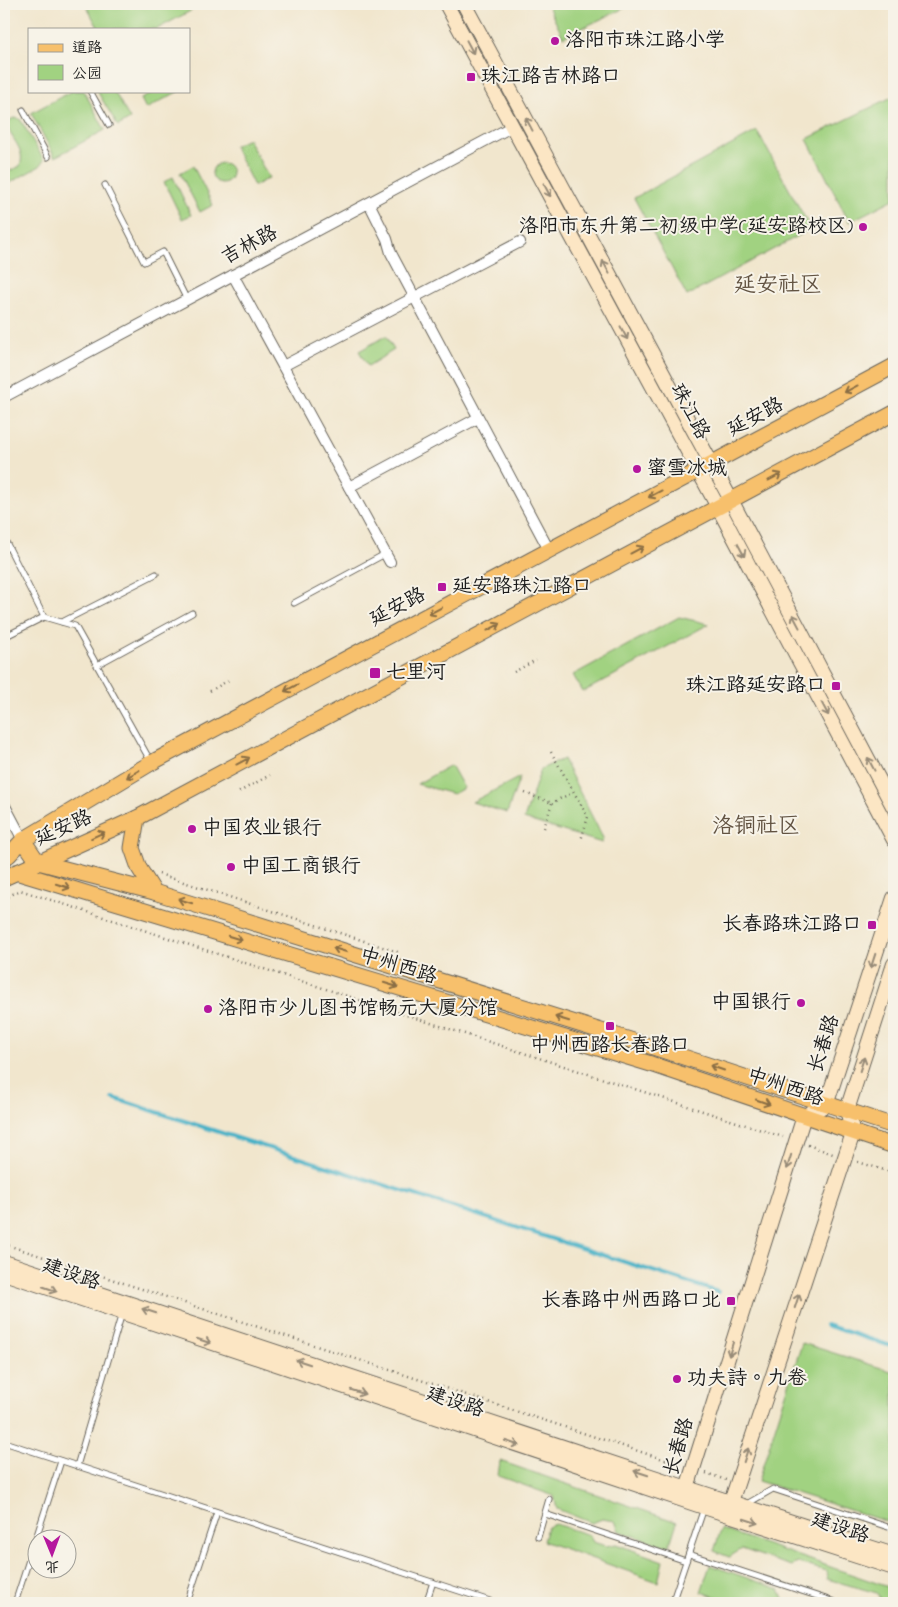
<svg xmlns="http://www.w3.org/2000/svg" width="898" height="1607" font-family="'Indie Flower','LXGW WenKai TC',sans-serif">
<rect width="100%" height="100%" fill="#f7f3e8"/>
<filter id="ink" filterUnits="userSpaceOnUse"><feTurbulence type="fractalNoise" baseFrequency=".02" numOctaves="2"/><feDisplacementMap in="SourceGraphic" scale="10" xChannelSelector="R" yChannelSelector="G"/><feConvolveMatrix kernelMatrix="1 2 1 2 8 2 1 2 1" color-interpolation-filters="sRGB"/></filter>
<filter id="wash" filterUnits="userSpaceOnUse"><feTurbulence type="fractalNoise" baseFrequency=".0096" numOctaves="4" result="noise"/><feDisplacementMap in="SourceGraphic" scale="20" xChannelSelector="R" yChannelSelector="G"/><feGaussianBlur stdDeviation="1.12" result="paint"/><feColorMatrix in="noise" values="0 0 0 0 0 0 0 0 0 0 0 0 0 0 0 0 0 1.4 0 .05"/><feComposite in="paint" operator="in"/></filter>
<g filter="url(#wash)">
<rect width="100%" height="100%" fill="#f1e6cd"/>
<g fill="#a1d281" stroke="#5e774e">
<path d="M85 4H194L196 8 157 29H99Z"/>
<path d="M547 4H631V5L563 37Z"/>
<path d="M72 91H84L105 130 55 157 31 113Z"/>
<path d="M97 91H114L130 119 118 126Z"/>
<path d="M155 91H179L146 109 141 99Z"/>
<path d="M894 96V199L849 222 807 139Z"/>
<path d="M14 118 20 119 44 160 40 166 4 186V174L20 166C27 146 6 138 8 121Z"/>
<path d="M757 131 811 229 687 296 634 198Z"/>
<path d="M248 139 269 178 254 186 234 146Z"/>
<circle cx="222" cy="173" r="10"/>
<path d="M193 166 213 205 200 212 180 173Z"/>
<path d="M173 177 191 215 182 219 164 182Z"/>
<path d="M386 336 394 350 368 366 359 351Z"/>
<path d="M679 617 709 624 583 692 573 675Z"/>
<path d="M563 759 603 838 602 843 524 819 541 769Z"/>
<path d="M451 765 464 788 453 794 417 784Z"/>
<path d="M520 777 507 813 472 802Z"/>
<path d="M802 1343 894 1372V1524L758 1481Z"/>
<path d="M500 1461 677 1522 669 1547 619 1531 615 1521 602 1519 592 1523 557 1509 554 1496 498 1476Z"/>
<path d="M555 1524 589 1535 593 1542 606 1546 616 1544 663 1561 658 1582 543 1541 547 1527Z"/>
<path d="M721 1529 894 1589V1603H882L877 1593 827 1579 826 1571 798 1563 791 1566 742 1549 729 1557 714 1551Z"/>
<path d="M710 1565 779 1589 783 1598 781 1603H735L701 1592Z"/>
</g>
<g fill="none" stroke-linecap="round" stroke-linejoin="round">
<g stroke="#49b2c7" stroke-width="4">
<path d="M113 1098 718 1292"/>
<path d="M826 1325 894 1347"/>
</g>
</g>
</g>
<g filter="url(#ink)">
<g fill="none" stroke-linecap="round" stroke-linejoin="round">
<g stroke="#67635a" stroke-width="7">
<g id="lane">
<path d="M90 91 109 125"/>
<path d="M23 110 48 157"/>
<path d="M105 185 144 262 163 252 187 300"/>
<path d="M4 538 44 617 75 626 151 762"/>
<path d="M294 603 385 554"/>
<path d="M62 622 156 574"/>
<path d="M4 637 44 617"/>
<path d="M97 665 192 613"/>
<path d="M4 1442 496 1603"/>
<path d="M77 1466 122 1313"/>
<path d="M745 1505 773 1489 894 1529"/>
<path d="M545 1514 686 1561"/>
<path d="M538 1537 549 1499"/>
<path d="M689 1554 838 1603"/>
<path d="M15 1603 61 1461"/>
<path d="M187 1603 217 1512"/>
<path d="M426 1603 433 1582"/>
<path d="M672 1603 704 1508"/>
</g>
</g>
<g stroke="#67635a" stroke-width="12">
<g id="street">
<path d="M369 203 387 239 391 253 549 550"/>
<path d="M233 275 390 562"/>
<path d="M283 366 520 242"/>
<path d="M4 397 513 126"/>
<path d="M349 487 478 418"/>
<path d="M4 804 23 840"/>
</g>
</g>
<g stroke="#67635a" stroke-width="16">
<g id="secondary">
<path d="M446 4 718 507 894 840"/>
<path d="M464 4 731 500 894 808"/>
<path d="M4 1262 687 1488 894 1555"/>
<path d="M4 1273 704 1507 894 1568"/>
<path d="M687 1488 804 1116 826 1105 894 898"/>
<path d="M731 1502 853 1133 847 1110 894 964"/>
</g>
</g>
<g stroke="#67635a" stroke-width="17">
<g id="primary">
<path d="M137 818 132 848 139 868 154 892"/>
<path d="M23 840 38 862 154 892 656 1048 894 1126"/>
<path d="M4 858 9 855 23 840 151 763 894 366"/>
<path d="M16 872 651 1064 894 1146"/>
<path d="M4 878 137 818 894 413"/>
</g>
</g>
<g stroke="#67635a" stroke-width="2.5" stroke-dasharray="1 4" stroke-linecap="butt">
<path d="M514 672 536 660"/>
<path d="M210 691 229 680"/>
<path d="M551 752 588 817 581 840"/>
<path d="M239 792 270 775"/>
<path d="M525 793 552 803"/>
<path d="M544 828 552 803 573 792"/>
<path d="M159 874 398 952"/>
<path d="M4 899 20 890 783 1137"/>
<path d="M808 1145 833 1154"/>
<path d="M858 1162 894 1173"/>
<path d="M4 1244 681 1465"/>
<path d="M706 1473 726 1480"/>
</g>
<use href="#lane" stroke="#fff" stroke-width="5"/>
<use href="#street" stroke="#fff" stroke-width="10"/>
<use href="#secondary" stroke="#fce6c4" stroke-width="14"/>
<use href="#primary" stroke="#f7c06c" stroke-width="15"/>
</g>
<defs><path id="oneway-shaft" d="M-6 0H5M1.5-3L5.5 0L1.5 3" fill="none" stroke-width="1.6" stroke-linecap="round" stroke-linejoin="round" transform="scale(1.25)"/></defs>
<g stroke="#978b78">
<use href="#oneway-shaft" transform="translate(470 47) rotate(62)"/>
<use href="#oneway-shaft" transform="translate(529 124) rotate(-118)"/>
<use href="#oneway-shaft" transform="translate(547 190) rotate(62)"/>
<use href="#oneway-shaft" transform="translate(606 267) rotate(-118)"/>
<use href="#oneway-shaft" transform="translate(624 333) rotate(62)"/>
<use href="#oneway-shaft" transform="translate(741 550) rotate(62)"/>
<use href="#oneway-shaft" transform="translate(796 621) rotate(-118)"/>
<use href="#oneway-shaft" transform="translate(825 709) rotate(62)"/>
<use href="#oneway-shaft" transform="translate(871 764) rotate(-118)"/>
<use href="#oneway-shaft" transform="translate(873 961) rotate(108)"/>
<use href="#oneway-shaft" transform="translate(862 1064) rotate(-72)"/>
<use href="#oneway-shaft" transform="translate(789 1162) rotate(107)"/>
<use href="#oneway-shaft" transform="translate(50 1289) rotate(19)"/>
<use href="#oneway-shaft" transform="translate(797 1301) rotate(-72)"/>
<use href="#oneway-shaft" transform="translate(149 1311) rotate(-162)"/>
<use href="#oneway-shaft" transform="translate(204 1341) rotate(18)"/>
<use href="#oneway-shaft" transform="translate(731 1349) rotate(107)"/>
<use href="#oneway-shaft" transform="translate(303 1362) rotate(-162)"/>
<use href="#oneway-shaft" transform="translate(358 1392) rotate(18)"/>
<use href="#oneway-shaft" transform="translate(512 1443) rotate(18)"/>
<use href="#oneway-shaft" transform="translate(746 1455) rotate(-72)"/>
<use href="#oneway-shaft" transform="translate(641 1473) rotate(-162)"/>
<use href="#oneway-shaft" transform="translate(751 1521) rotate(18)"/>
</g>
<g stroke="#8a6e44">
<use href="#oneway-shaft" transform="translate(851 389) rotate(152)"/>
<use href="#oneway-shaft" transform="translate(775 477) rotate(-28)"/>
<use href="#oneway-shaft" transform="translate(655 494) rotate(152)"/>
<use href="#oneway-shaft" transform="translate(637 550) rotate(-28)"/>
<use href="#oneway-shaft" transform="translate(435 611) rotate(152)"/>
<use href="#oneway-shaft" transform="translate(494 627) rotate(-28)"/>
<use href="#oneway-shaft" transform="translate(291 688) rotate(152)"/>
<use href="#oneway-shaft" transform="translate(243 761) rotate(-28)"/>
<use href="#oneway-shaft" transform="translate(133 774) rotate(149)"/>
<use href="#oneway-shaft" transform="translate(98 835) rotate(-24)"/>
<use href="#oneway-shaft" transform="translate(63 886) rotate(17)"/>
<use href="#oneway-shaft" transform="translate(185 901) rotate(-163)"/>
<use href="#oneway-shaft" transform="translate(235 938) rotate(17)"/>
<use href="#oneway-shaft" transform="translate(340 950) rotate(-163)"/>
<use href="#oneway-shaft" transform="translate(391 985) rotate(17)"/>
<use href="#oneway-shaft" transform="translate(562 1019) rotate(-163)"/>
<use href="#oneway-shaft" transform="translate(717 1068) rotate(-161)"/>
<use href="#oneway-shaft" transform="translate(763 1102) rotate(19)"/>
</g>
</g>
<g fill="#b5179e" stroke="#f7f3e8" stroke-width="2">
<circle cx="555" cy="41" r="5"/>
<rect x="466" y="72" width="10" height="10" rx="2.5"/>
<circle cx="863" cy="227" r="5"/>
<circle cx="637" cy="469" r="5"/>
<rect x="437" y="582" width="10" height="10" rx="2.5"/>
<rect x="369" y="667" width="12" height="12" rx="2.5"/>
<rect x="831" y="681" width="10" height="10" rx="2.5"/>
<circle cx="192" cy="829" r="5"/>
<circle cx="231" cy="867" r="5"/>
<rect x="867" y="920" width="10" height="10" rx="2.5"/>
<circle cx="801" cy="1003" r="5"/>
<circle cx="208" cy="1009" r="5"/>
<rect x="605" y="1021" width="10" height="10" rx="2.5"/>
<rect x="726" y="1296" width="10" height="10" rx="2.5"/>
<circle cx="677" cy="1379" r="5"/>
</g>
<g text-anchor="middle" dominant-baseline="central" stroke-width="4" stroke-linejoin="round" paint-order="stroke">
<g font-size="20" fill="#1c1c1c" stroke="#f7f3e8" text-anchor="start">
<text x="565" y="41">洛阳市珠江路小学</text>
<text x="481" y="77">珠江路吉林路口</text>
<text x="853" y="227" text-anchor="end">洛阳市东升第二初级中学(延安路校区)</text>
<text x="647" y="469">蜜雪冰城</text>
<text x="452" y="587">延安路珠江路口</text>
<text x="386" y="673">七里河</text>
<text x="826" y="686" text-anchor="end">珠江路延安路口</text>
<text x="202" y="829">中国农业银行</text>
<text x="241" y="867">中国工商银行</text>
<text x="862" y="925" text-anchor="end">长春路珠江路口</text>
<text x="791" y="1003" text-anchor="end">中国银行</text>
<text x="218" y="1009">洛阳市少儿图书馆畅元大厦分馆</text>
<text x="610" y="1046" text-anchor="middle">中州西路长春路口</text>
<text x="721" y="1301" text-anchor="end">长春路中州西路口北</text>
<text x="687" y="1379">功夫詩。九卷</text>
</g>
<g font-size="20" fill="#1c1c1c" stroke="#f7f3e8">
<text transform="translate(250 246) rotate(-28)">吉林路</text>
<text transform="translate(689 412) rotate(62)">珠江路</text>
<text transform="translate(756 418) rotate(-28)">延安路</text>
<text transform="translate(398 608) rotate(-28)">延安路</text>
<text transform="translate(64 829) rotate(-24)">延安路</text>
<text transform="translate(398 967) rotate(17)">中州西路</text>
<text transform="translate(825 1044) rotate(-72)">长春路</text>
<text transform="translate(785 1088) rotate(19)">中州西路</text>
<text transform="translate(71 1275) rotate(19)">建设路</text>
<text transform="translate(455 1403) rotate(18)">建设路</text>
<text transform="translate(680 1447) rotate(-74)">长春路</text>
<text transform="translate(840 1529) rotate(18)">建设路</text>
</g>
<g font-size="22" fill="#625342" stroke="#f7f3e8">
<text x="778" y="286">延安社区</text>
<text x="756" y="827">洛铜社区</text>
</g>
</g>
<rect width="898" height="1607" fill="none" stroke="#f7f3e8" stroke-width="20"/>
<rect x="28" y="28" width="162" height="65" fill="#f7f3e8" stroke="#9f9d96"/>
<rect x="38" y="44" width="25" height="8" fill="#f7c06c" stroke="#9f9d96"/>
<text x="72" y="52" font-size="15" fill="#1c1c1c">道路</text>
<rect x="38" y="65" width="25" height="15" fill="#a1d281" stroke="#9f9d96"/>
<text x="72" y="78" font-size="15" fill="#1c1c1c">公园</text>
<g transform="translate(52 1554) rotate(179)"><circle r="24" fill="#f7f3e8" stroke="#9f9d96"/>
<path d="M0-4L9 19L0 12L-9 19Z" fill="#b5179e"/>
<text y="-8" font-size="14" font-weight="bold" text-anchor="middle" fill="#1c1c1c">北</text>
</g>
</svg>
